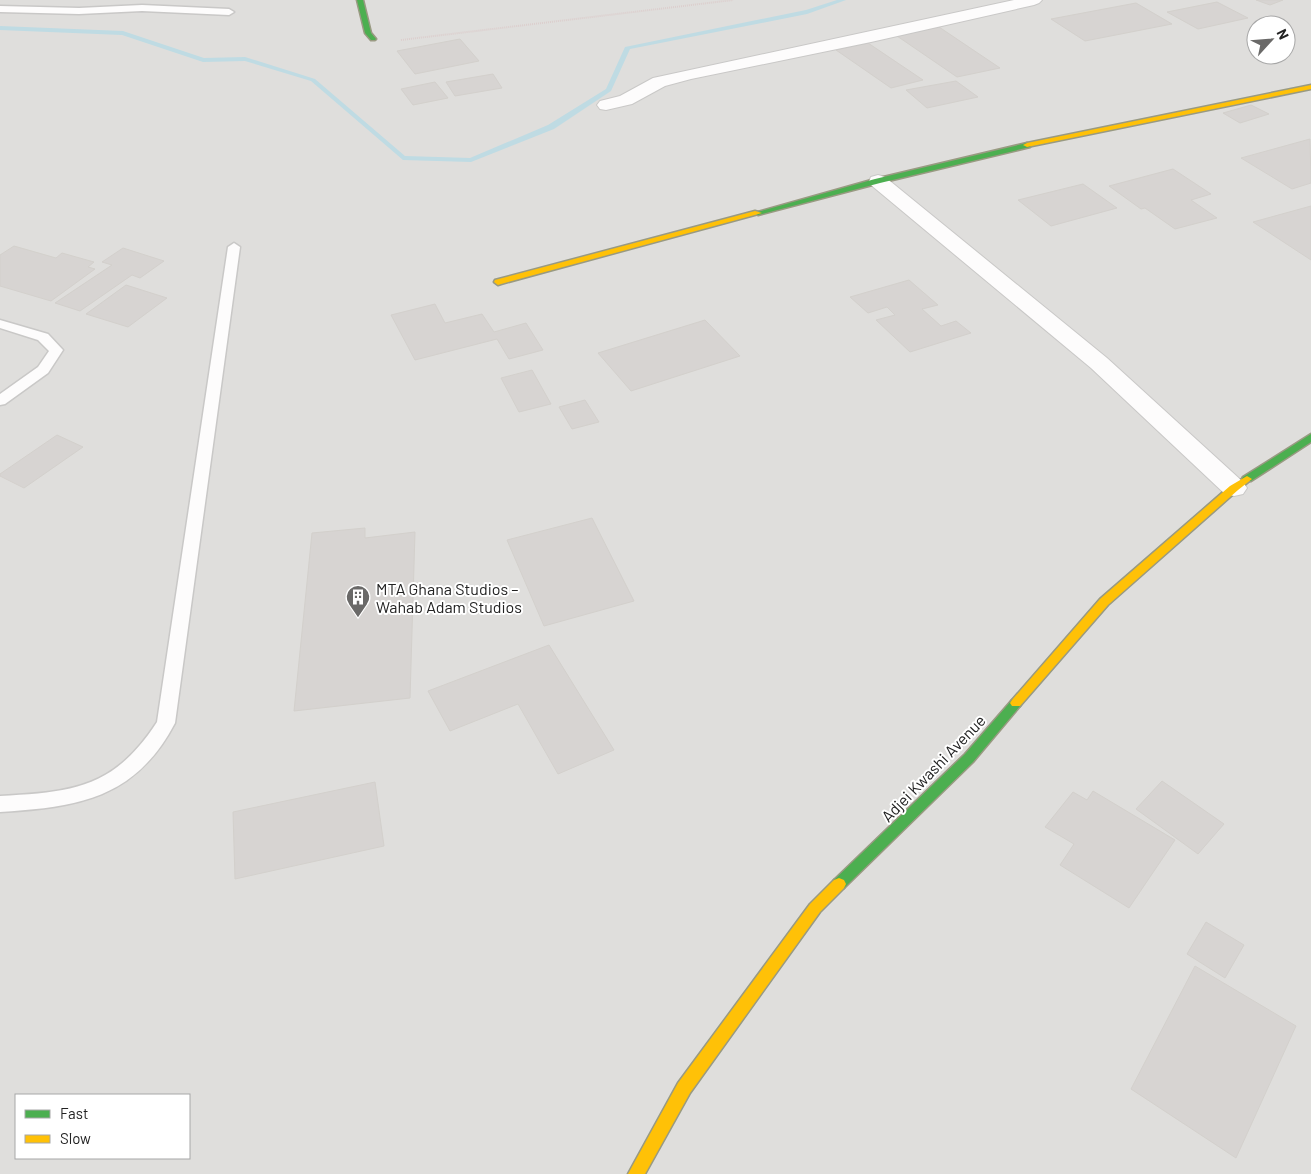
<svg xmlns="http://www.w3.org/2000/svg" width="1311" height="1174" font-family="Barlow,sans-serif">
<rect width="100%" height="100%" fill="#f0eeeb"/>
<path fill="#dfdedc" fill-rule="evenodd" d="M0 0H1311V1174H0ZM1256 25H1286V55H1256ZM16 1095H189V1158H16Z"/>
<g fill="none" stroke-linecap="round" stroke-linejoin="round">
<path fill="#bfdbe3" fill-rule="evenodd" d="M837 0H846L807 14 630 49 611 91 554 129 471 162 403 160 311 81 245 61 203 62 122 35 0 30V26L123 31 204 58 245 57 315 79 405 156 470 158 548 125 606 89 625 47 806 10Z"/>
</g>
<g fill="#d7d4d2" stroke="#d3d0cc">
<path d="M1256 0H1283L1270 5Z"/>
<path d="M1217 2 1248 18 1198 29 1167 12Z"/>
<path d="M1136 3 1172 24 1085 41 1051 19Z"/>
<path d="M939 27 1000 68 957 77 897 36Z"/>
<path d="M460 39 479 61 415 74 397 51Z"/>
<path d="M868 43 923 80 891 88 836 50Z"/>
<path d="M493 74 502 88 455 96 446 82Z"/>
<path d="M956 81 978 97 927 108 906 90Z"/>
<path d="M435 82 448 98 413 105 401 89Z"/>
<path d="M1251 105 1269 114 1240 123 1223 113Z"/>
<path d="M1310 139 1311 183 1292 189 1241 158Z"/>
<path d="M1173 169 1211 194 1191 200 1217 218 1175 229 1145 208 1141 209 1109 186Z"/>
<path d="M1083 184 1117 208 1051 226 1018 200Z"/>
<path d="M1311 206V260L1253 222Z"/>
<path d="M14 246 56 258 62 253 94 262 88 267 95 269 51 301 0 286V255Z"/>
<path d="M123 248 164 261 140 278 132 275 80 311 55 303 112 265 102 262Z"/>
<path d="M909 280 938 305 922 309 941 326 956 321 971 333 910 352 876 320 895 315 887 307 868 313 850 297Z"/>
<path d="M126 285 167 298 128 327 86 314Z"/>
<path d="M435 304 445 323 482 314 494 332 526 323 543 350 509 359 497 339 415 360 391 315Z"/>
<path d="M705 320 740 356 631 391 598 353Z"/>
<path d="M532 370 551 404 519 412 501 378Z"/>
<path d="M585 400 599 422 572 429 559 407Z"/>
<path d="M57 435 83 447 24 488 0 476V474Z"/>
<path d="M592 518 634 601 544 626 507 540Z"/>
<path d="M365 528V538L415 532 410 698 294 711 312 533Z"/>
<path d="M549 645 614 750 558 774 518 704 450 731 428 691Z"/>
<path d="M1162 781 1224 824 1198 854 1136 809Z"/>
<path d="M375 782 384 846 235 879 233 812Z"/>
<path d="M1093 791 1175 840 1129 908 1060 865 1074 844 1045 827 1073 792 1087 800Z"/>
<path d="M1206 922 1244 945 1225 978 1187 954Z"/>
<path d="M1195 966 1296 1026 1236 1158 1131 1089Z"/>
</g>
<g fill="none" stroke-linecap="round" stroke-linejoin="round">
<g stroke="#c9c8c7" stroke-width="3">
<g id="lane">
<path d="M142 5 229 9 234 12 229 15 142 11 79 14 0 12V6L79 8Z"/>
<path d="M234 243 240 247 175 723C135 799 78 807 0 812V796C74 792 114 788 157 722L228 247Z"/>
<path d="M0 320 48 334 63 350 48 373 5 404 0 405V394L38 367 49 351 38 340 0 328Z"/>
</g>
</g>
<g stroke="#c9c8c7" stroke-width="2">
<g id="street">
<path d="M1014 0H1042L1039 3 1034 5 871 42 691 79 665 86 632 104 606 110 600 109 597 105 600 101 620 96 653 78Z"/>
<path d="M878 175 885 177 1107 358 1243 482 1247 488 1243 494 1234 496 1225 494 1091 368 871 185 869 181 871 177Z"/>
</g>
</g>
<g stroke="#999a82" stroke-width="3">
<g id="fast">
<path d="M357 0H363L371 33 376 39 375 40H371L365 33Z"/>
<path d="M1027 143 1031 145 1030 147 880 183 758 215 754 213 875 179Z"/>
<path d="M1311 434V442L1251 481H1243L1242 479 1243 477Z"/>
<path d="M1016 698 1020 700 1022 703 1020 706 973 762 844 888 839 890 834 888 832 884 834 880 965 754 1012 700Z"/>
</g>
</g>
<g stroke="#999a82" stroke-width="3">
<g id="slow">
<path d="M1311 85V89L1027 147 1023 145 1027 143Z"/>
<path d="M755 211 762 213 501 284 498 285 494 282 495 280Z"/>
<path d="M1247 476 1252 479 1238 490 1108 605 1020 706H1012L1010 703 1012 700 1100 599 1230 486Z"/>
<path d="M839 878 844 880 846 884 844 888 820 912 690 1093 645 1174H628L678 1083 810 904 834 880Z"/>
</g>
</g>
<path stroke="#dccecd" stroke-width="2" stroke-dasharray="1 1" stroke-linecap="butt" d="M401 40 733 0"/>
<use href="#lane" fill="#fdfcfc" fill-rule="evenodd"/>
<use href="#street" fill="#fdfcfc" fill-rule="evenodd"/>
<use href="#fast" fill="#4caf50" fill-rule="evenodd"/>
<use href="#slow" fill="#ffc107" fill-rule="evenodd"/>
</g>
<defs>
<g id="building-pin" transform="scale(1.25)"><path d="M0 17L-7.5 6A9.5 9.5 0 1 1 7.5 6Z" fill="#6a6968" stroke="#fff"/><path d="M-4-6H4V6H1V3H-1V6H-4ZM-2.5-4.3h1.7v1.8h-1.7ZM.8-4.3h1.7v1.8H.8ZM-2.5-1h1.7V.8h-1.7ZM.8-1h1.7V.8H.8Z" fill="#fff"/></g>
</defs>
<g fill-rule="evenodd">
<use href="#building-pin" x="358" y="597"/>
</g>
<g text-anchor="middle" dominant-baseline="central" stroke-width="4" stroke-linejoin="round" paint-order="stroke">
<g font-size="16" fill="#222" stroke="#fff" text-anchor="start">
<text x="376" y="588">MTA Ghana Studios –<tspan x="376" dy="18">Wahab Adam Studios</tspan></text>
</g>
<g font-size="16" fill="#222" stroke="#fff">
<text transform="translate(933 768) rotate(-46)">Adjei Kwashi Avenue</text>
</g>
</g>
<rect x="15" y="1094" width="175" height="65" fill="#ffffff" stroke="#a7a7a7"/>
<rect x="25" y="1110" width="25" height="8" fill="#4caf50" stroke="#a7a7a7"/>
<text x="60" y="1119" font-size="15" fill="#222222">Fast</text>
<rect x="25" y="1135" width="25" height="8" fill="#ffc107" stroke="#a7a7a7"/>
<text x="60" y="1144" font-size="15" fill="#222222">Slow</text>
<g transform="translate(1271 40) rotate(64)"><circle r="24" fill="#ffffff" stroke="#a7a7a7"/>
<path d="M0-4L9 19L0 12L-9 19Z" fill="#6a6968"/>
<text y="-8" font-size="14" font-weight="bold" text-anchor="middle" fill="#222222">N</text>
</g>
</svg>
